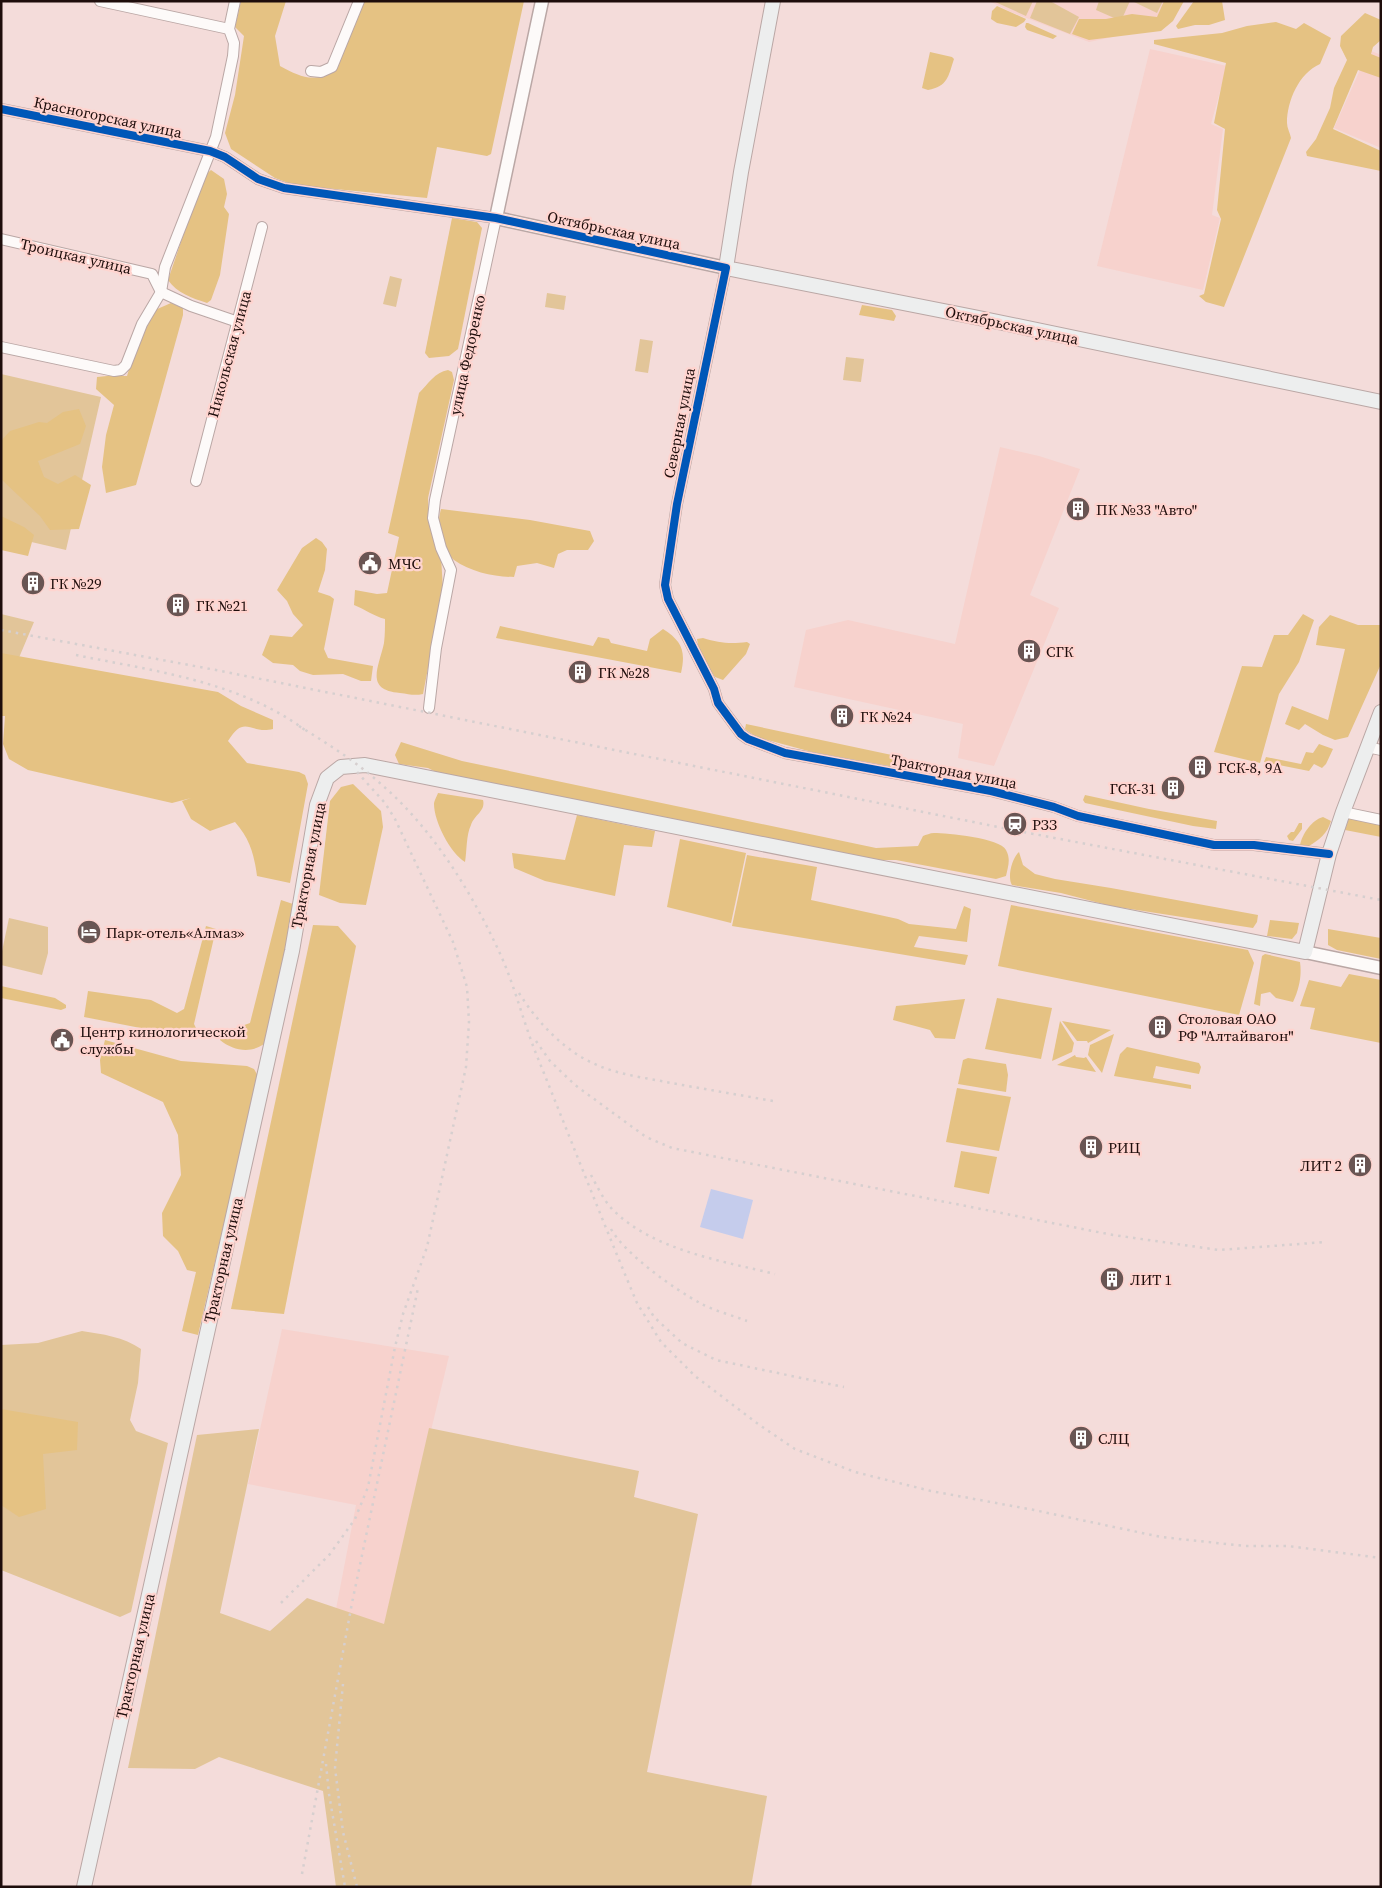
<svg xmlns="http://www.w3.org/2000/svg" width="1382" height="1888" font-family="'Source Serif 4',serif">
<rect width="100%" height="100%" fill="#f4dcda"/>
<g fill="#f7d2cd">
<path d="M989 1H1176L1165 26 1089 42 1011 12Z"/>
<path d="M1150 49 1227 66 1211 124 1223 129 1212 215 1220 218 1203 290 1097 266Z"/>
<path d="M1369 50 1381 55V148L1334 128Z"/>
<path d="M1000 447 1039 456 1080 469 1030 595 1059 608 994 766 958 758 963 724 794 687 806 630 848 620 955 644Z"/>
<path d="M282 1329 449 1356 384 1625 336 1609 356 1505 248 1484Z"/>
</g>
<g fill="#e2c599">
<path d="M993 1H1033L1026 16Z"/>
<path d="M1037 1H1050L1079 17 1070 34 1030 18Z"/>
<path d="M1099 1H1130L1121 21 1096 10Z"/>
<path d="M1132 1H1163L1157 13Z"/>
<path d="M390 276 402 279 396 307 383 304Z"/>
<path d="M547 293 566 296 564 310 545 307Z"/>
<path d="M640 339 653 341 648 373 635 371Z"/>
<path d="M846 357 864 359 861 382 843 380Z"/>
<path d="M1 374 101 397 66 550 1 535Z"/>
<path d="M1 614 34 622 5 691 1 714Z"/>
<path d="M9 918 48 927V953L42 975 1 965V956Z"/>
<path d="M82 1331C102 1334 124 1337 141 1349L138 1383 130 1420 136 1431 168 1443 131 1612 120 1617 1 1570V1345L38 1343Z"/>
<path d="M429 1428 639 1471 634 1497 698 1514 647 1772 767 1796 751 1887H336L323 1791 219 1757 195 1769 128 1768 197 1435 259 1429 220 1613 270 1631 307 1598 384 1624Z"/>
</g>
<g fill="#e5c283">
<path d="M241 1H286L275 36 280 66C301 77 312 83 335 71L361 1H524L491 154 487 156 437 147 427 198 294 185 275 178 231 149 225 133 235 95 244 36 235 27Z"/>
<path d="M1164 1H1184L1173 21 1161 31 1089 40 1072 34 1079 19H1106L1132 14 1157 17Z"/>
<path d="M1194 1H1222L1225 20 1209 25H1195L1178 29 1176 26Z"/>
<path d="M997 6 1026 19 1024 22 1016 27 997 23 991 19 992 11Z"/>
<path d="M1365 13 1381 20V40L1373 47 1371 54 1381 58V78L1358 70 1333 129 1381 151V171L1307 156 1306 152 1316 139 1330 108 1334 88 1347 60 1340 46 1341 36Z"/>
<path d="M1276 22 1296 29 1304 23 1331 38 1320 64C1299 73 1287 101 1287 123 1287 128 1290 133 1291 138L1224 307 1206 302 1199 296 1204 294 1221 219 1217 210 1225 129 1214 123 1226 63 1154 44V40L1222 33 1247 26Z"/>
<path d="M1026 23H1028L1057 36 1053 39 1050 38 1027 30 1025 27Z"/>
<path d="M930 52 952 57 954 59C948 77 948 86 928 90L922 88Z"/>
<path d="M211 170 224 179 227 194 224 207 229 214 220 275 211 300 207 303C192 298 177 293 168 280L203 177Z"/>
<path d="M452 218 477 222 482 228 458 349 449 356 429 358 425 353Z"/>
<path d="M171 303 183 308V315L136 485 106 493 102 467 106 435 114 405 96 389 97 377 107 376H127L136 346 155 310Z"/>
<path d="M862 305 892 310 896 316 894 321 859 315Z"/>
<path d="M448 370 452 372 454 380 428 498 429 522 434 541 441 556 443 590 423 694C414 696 409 694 400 693 364 690 379 667 384 643 385 635 385 627 385 619 373 616 365 609 354 605L355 590 377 594 387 593 399 537 388 533 419 393C428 384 435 372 448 370Z"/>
<path d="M79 409 86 426 80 444 38 461 44 477 58 484 75 475 91 485 79 529 50 530 40 516 1 479V441L10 431 39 422 47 423 63 412Z"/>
<path d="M441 509 530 520 590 531 594 541 588 550H567L558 554 554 568 537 563 517 566 514 577C494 577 471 572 454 560 447 555 439 530 439 521 439 517 440 513 441 509Z"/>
<path d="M1 516 24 527 34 535 28 556 1 550Z"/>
<path d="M316 538 322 542 327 549 325 570 318 592 330 596 334 599 324 649 328 658 373 666 371 681H361L343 674 313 675 300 671 293 665 273 663 262 655 270 635 292 637 303 625 293 614 287 601 277 590 302 548Z"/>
<path d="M1303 614 1314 620 1299 662 1279 694 1260 763 1214 752 1242 666 1262 667 1274 635H1288Z"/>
<path d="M1330 615 1358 625H1381V664L1348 737 1335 740 1323 735 1305 724 1299 730 1285 724 1292 706 1328 720 1345 649 1316 645 1319 627Z"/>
<path d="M500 626 593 646 598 637 609 639 611 643 647 651 650 639 663 629C682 641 686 651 681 673L496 638Z"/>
<path d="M703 638C719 643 730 644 747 642L750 644 746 654 723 680 715 677 708 667 698 645 697 639Z"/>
<path d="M1 653 218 692 241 706 273 720V729C250 735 245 713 228 741L247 763 299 772 305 775 308 784 290 883 257 876C254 854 250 839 235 822L210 831 191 819 182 801 191 798 172 803 28 770 9 759 3 744 5 716H1Z"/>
<path d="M746 724 906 758 912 765 911 770 812 752 756 737 745 729Z"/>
<path d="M401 742 462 761 876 848 918 846 923 836C926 835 930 833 934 833 947 833 1000 838 1006 850 1011 859 1008 867 1006 876L996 879 896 860H878L436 772 428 768 399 764 395 755Z"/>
<path d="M1319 744 1333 749 1326 764 1322 768 1314 764 1309 771 1264 762 1266 757 1301 764 1306 752 1313 753Z"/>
<path d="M353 784 381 811 383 827 366 905 340 903 319 895 330 801 341 787Z"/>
<path d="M438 793 483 800C486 811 474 815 471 825 466 835 467 851 465 862 450 853 434 821 434 804 434 801 437 796 438 793Z"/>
<path d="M1085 795 1149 809 1217 821 1216 829 1193 826 1085 803 1083 800Z"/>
<path d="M577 815 655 831 652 847 624 845 615 896 545 881 514 868 512 853 565 860Z"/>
<path d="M1323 817 1331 821C1327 834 1320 839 1309 846L1300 845C1302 834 1312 820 1323 817Z"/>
<path d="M1349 818 1381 825V837L1345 830Z"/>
<path d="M1299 823H1302V829L1293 841 1289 840 1287 836 1291 832H1294Z"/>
<path d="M680 839 746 853 731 923 667 907Z"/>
<path d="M1019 852 1023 865 1035 874 1055 879 1111 888 1258 915 1257 922 1253 928 1111 906 1061 893 1012 885C1007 877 1012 858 1019 852Z"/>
<path d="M747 855 817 867 811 900 898 919 909 924 956 929 964 906 971 909 967 942 919 936 914 947 968 955 965 965 732 926Z"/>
<path d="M281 900 296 905 265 1043C252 1054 233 1051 220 1040L222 1033 250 1023Z"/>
<path d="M1011 905 1248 950 1254 963 1239 1015 998 966Z"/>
<path d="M1270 920 1299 923 1297 933 1292 939 1267 936Z"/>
<path d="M313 925 338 926 356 946 284 1314 231 1309Z"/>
<path d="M206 926 216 929 194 1024 199 1034 197 1039 84 1017 88 991 151 1000 177 1013 184 1009Z"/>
<path d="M1328 929 1381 938V959L1337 950 1328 945Z"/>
<path d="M1265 954 1300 962C1302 976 1299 989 1293 1002L1276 998 1270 992 1261 994 1260 1006 1254 1004 1262 956Z"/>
<path d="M1349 974 1381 980V1043L1310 1029 1315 1008 1300 1006 1309 980 1341 987Z"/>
<path d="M1 986 55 998 66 1005V1008L61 1010 1 998Z"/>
<path d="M997 998 1052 1008 1041 1059 985 1049Z"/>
<path d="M965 999 955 1039 935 1038 930 1030 893 1020 896 1006Z"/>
<path d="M1060 1021 1074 1043 1072 1052 1052 1061Z"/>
<path d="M1062 1021 1111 1030 1088 1043 1087 1041H1077Z"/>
<path d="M1114 1034 1102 1073 1088 1055 1090 1045Z"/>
<path d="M105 1040 181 1061 247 1066 254 1069 258 1076 198 1335 182 1331 196 1272 187 1270 178 1251 163 1236 162 1213 181 1175 178 1135 163 1102 101 1073 100 1060Z"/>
<path d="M1127 1047 1199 1063 1201 1067 1199 1074 1156 1066 1153 1078 1191 1085V1089L1114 1076 1120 1054Z"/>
<path d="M1075 1055 1076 1057 1084 1058 1086 1057 1096 1072 1057 1065Z"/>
<path d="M968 1058 1006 1064 1008 1075 1006 1092 958 1084 963 1060Z"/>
<path d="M957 1088 1011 1097 999 1151 946 1142Z"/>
<path d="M961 1151 997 1157 989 1194 954 1187Z"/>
<path d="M1 1409 78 1422 77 1450 43 1454 46 1509 19 1517 1 1505Z"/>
</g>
<path fill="#c5ccec" d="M711 1189 753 1200 743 1239 700 1227Z"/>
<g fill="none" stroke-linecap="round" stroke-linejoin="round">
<g stroke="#baa7a5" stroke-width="12">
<g id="minor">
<path d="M100 1 229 29"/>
<path d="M311 71 321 72 332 67 359 1"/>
<path d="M1 109 210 151 225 157 258 179 284 188 496 218 435 500 433 518 441 548 451 570 436 648 429 708"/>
<path d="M1 239 152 274 161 292 191 306 238 322"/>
<path d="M726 268 677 504 665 585 668 599 714 689 718 703 741 734 748 739 785 753 991 791 1054 807 1078 816 1214 845H1254L1329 854"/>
<path d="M1 347 114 371 121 370 126 365 142 324 161 292 165 267 216 137 233 56 234 43 229 29 235 1"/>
<path d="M196 481 262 227"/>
<path d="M1367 747 1381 750"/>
<path d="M1343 812 1381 820"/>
</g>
</g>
<g stroke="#baa7a5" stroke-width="15">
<g id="tertiary">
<path d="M542 1 496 218 726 268"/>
<path d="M1305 952 1381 968"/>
</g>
</g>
<g stroke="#baa7a5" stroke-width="16">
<g id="secondary">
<path d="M773 1 741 172 726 268 974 317 1381 402"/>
<path d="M84 1887 292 951 317 805 327 778 341 767 365 765 1305 952 1329 854 1343 812 1381 712"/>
</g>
</g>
<use href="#minor" stroke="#fdfaf9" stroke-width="10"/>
<use href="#tertiary" stroke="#fdfaf9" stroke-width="12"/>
<use href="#secondary" stroke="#edeeee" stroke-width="14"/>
<g stroke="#d6cfcf" stroke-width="2.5" stroke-dasharray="2.5 5" stroke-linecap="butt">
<path d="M1 630 216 670 1018 831 1381 900"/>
<path d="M76 655C153 671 239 681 305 730"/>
<path d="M299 726C328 744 357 762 382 785 434 830 474 896 502 958 515 988 523 1020 535 1051 569 1135 602 1220 637 1303L661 1342 695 1376 758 1424 795 1449 855 1472 931 1491 1034 1510 1161 1537 1245 1546H1288L1381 1558"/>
<path d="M519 993C538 1023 564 1051 597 1065 620 1075 647 1078 671 1083 705 1089 739 1095 773 1101"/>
<path d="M536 1041 550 1061 575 1085 646 1137 672 1148 1113 1235 1219 1250 1326 1242"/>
<path d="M591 1175C597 1186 604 1201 613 1210 653 1250 722 1261 775 1274"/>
<path d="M611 1229C625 1254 674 1289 700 1303 714 1311 732 1315 747 1321"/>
<path d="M648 1307 654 1317 682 1343 716 1360 844 1387"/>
<path d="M281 1603 330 1554 355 1519 368 1487 395 1347 403 1314 427 1247 466 1067 469 1022 467 987 453 942 395 819 385 803 357 772"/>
<path d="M343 1684 335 1768 343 1832 357 1887"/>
<path d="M326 1764 329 1794 345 1887"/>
<path d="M302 1874 352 1603 418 1288"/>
</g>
<g stroke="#ffd4cf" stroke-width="11">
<path id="cycleway" d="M1 109 210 151 225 157 258 179 284 188 496 218 726 268 677 504 665 585 668 599 714 689 718 703 741 734 748 739 785 753 991 791 1054 807 1078 816 1214 845H1254L1329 854"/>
</g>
<use href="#cycleway" stroke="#0057b8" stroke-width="8"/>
</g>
<defs>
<g id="building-disc" transform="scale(1.25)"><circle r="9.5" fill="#695553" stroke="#ffd4cf"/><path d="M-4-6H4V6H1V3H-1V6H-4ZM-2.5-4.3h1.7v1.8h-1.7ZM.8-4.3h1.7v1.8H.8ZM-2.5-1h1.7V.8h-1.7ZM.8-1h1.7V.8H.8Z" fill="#fff"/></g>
<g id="civic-disc" transform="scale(1.25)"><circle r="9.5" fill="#695553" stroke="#ffd4cf"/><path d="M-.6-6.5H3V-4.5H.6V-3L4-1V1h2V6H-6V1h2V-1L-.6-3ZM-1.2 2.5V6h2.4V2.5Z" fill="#fff"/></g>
<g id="station-disc" transform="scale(1.25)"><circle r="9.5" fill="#695553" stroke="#ffd4cf"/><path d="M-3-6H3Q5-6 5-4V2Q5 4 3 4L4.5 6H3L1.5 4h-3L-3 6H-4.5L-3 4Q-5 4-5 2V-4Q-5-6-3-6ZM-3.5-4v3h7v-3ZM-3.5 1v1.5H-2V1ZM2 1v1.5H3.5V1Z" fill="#fff"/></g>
<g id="hotel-disc" transform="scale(1.25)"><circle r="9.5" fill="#695553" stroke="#ffd4cf"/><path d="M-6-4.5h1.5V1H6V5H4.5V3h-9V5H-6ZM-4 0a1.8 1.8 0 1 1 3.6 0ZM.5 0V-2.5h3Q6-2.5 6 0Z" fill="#fff"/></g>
</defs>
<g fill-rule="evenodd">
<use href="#building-disc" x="1078" y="509"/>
<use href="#civic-disc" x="370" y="563"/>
<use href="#building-disc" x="33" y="583"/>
<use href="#building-disc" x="178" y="605"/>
<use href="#building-disc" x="1029" y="651"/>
<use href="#building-disc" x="580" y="672"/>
<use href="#building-disc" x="842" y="716"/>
<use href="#building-disc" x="1200" y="767"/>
<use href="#building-disc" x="1173" y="788"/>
<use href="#station-disc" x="1015" y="824"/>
<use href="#hotel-disc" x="89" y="932"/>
<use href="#building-disc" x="1160" y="1027"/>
<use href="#civic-disc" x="62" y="1040"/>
<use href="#building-disc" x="1091" y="1147"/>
<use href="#building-disc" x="1360" y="1165"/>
<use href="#building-disc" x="1112" y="1279"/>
<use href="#building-disc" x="1081" y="1438"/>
</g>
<g text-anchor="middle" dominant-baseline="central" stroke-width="4.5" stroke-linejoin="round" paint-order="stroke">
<g font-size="15" fill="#1e0d0b" stroke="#ffd4cf">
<text transform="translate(108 117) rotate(12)">Красногорская улица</text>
<text transform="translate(614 230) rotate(12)">Октябрьская улица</text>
<text transform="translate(76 256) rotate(13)">Троицкая улица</text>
<text transform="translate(1012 325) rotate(12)">Октябрьская улица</text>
<text transform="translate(229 354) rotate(-75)">Никольская улица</text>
<text transform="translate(467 355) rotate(-78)">улица Федоренко</text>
<text transform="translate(679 423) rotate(-79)">Северная улица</text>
<text transform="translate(954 771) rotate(11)">Тракторная улица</text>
<text transform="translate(308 865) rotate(-79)">Тракторная улица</text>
<text transform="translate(223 1260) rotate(-77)">Тракторная улица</text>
<text transform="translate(135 1656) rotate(-77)">Тракторная улица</text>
</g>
<g font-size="15" fill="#1e0d0b" stroke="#ffd4cf" text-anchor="start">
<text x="1096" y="509">ПК №33 "Авто"</text>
<text x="388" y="563">МЧС</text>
<text x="50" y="583">ГК №29</text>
<text x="196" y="605">ГК №21</text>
<text x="1046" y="651">СГК</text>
<text x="598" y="672">ГК №28</text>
<text x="860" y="716">ГК №24</text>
<text x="1218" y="767">ГСК-8, 9А</text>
<text x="1156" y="788" text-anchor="end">ГСК-31</text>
<text x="1032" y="824">РЗЗ</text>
<text x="106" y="932">Парк-отель«Алмаз»</text>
<text x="1178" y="1018">Столовая ОАО<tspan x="1178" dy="17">РФ "Алтайвагон"</tspan></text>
<text x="80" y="1031">Центр кинологической<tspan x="80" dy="17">службы</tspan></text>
<text x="1108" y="1147">РИЦ</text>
<text x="1342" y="1165" text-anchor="end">ЛИТ 2</text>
<text x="1130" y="1279">ЛИТ 1</text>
<text x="1098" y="1438">СЛЦ</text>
</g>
</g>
<rect width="1382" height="1888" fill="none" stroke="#1e0d0b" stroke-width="5"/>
</svg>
